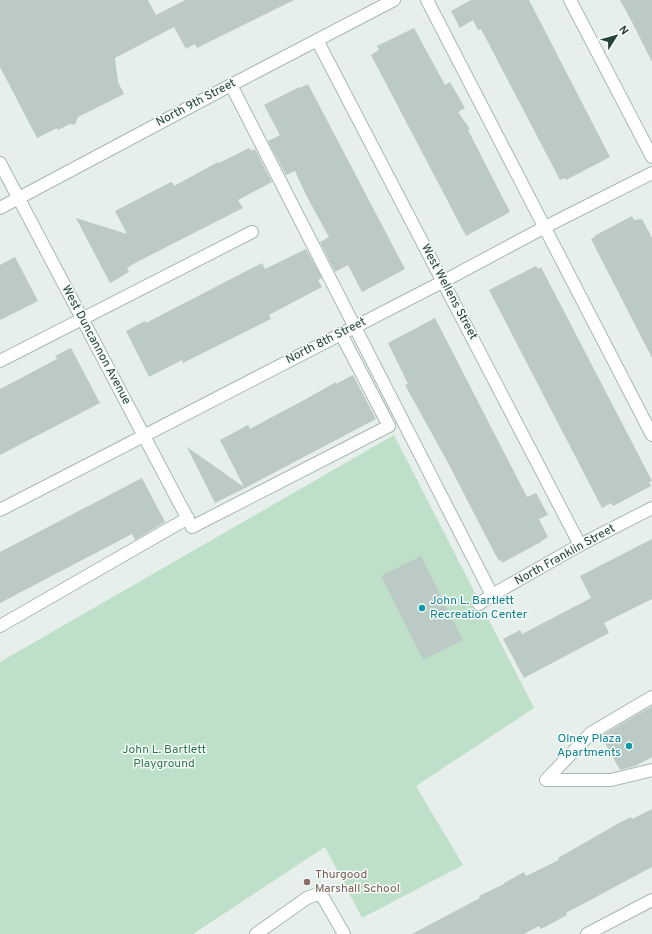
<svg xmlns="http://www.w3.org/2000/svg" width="652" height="934" font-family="Overpass,sans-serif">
	<rect width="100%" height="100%" fill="#e6efeb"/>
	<path fill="#bfe0c8" d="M394,435l140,273 -118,78 47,79 -101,53 -37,-71 -132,87h-193v-272z"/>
	<g fill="#bbcac4">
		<path d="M0,0h148l8,15 29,-15h109l-97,48 -2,-4 -9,5 -12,-22 -59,31 3,24 6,12 -46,23 -3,8 -5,-1 -12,6 -1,-2 -20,10 -37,-71z"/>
		<path d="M471,0h58l81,157 -44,23 -1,-2 -5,2 -79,-151 -3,1 -5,-10 -13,8 -9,-17z"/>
		<path d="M620,0h32v62l-20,-40z"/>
		<path d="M414,28l31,57 5,-3 15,26 -7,4 12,17 -2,1 42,82 -44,24 -95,-181 8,-5 -2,-4z"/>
		<path d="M308,84l97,185 -43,23 -14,-27 -13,7 -15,-30 9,-5 -23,-42 -11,-24 -9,4 -18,-34 12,-6 -16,-30 35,-18 1,1z"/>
		<path d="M249,148l2,3 4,-2 17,33 -34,18 5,8 -106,54 -10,6 2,4 -19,11 -34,-65 51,16 -12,-23 54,-28 3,-1 2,4 44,-24 1,1z"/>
		<path d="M632,216l2,4 8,-1 10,19v120l-61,-119 4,-2 -1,-1z"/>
		<path d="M306,249l16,29 -4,2 4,7 -53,28 2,4 -88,44 -1,-3 -33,17 -23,-46 19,-10 1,2 116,-60 3,6z"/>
		<path d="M15,257l23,44 -38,19v-55z"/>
		<path d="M536,266l2,3 3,-2 111,214 -3,1 2,4 -38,20 -2,-3 -9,5 -113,-218z"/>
		<path d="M435,318l92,179 9,-4 12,22 -9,4 9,18 -8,5h1l-39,21 -1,-3 -2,1 -5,-9 -47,-91 -42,-76 3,-1 -20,-41z"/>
		<path d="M71,348l29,55 -100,52v-66l57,-30 -2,-3z"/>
		<path d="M353,375l23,44 -131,69 -30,15 -28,-56 57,40 -24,-47 28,-15 2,4 56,-30 30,-17v2z"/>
		<path d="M142,478l23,44 -30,18 -3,-6 -132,69v-51z"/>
		<path d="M652,539v60l-48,24 5,10 -85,45 -21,-39 17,-9 2,4 69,-36 -11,-22z"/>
		<path d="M421,556l42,84 -40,20 -42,-84z"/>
		<path d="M652,706v51l-17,9 -15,4 -19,-34z"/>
		<path d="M652,809v58l-86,46 1,2 -26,14 -2,-3 -15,8h-112l68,-36 -1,-2 25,-12v-1l20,-11 2,4 33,-16 -1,-2 61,-35 12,-6 1,2z"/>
	</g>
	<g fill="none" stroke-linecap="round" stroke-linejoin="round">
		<defs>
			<g id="service">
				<path d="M427,0l225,435"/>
				<path d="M231,85l261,510"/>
				<path d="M0,361l252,-129"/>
				<path d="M192,527l197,-101 -48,-92"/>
				<path d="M0,626l188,-108"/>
				<path d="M652,697l-61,36 -45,47h65l41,-10"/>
				<path d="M256,934l51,-36 11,-4 6,5 20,35"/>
			</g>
			<g id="minor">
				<path d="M570,0l82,157"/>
				<path d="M317,40l263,505"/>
				<path d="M0,163l192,364"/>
				<path d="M0,208l231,-123 163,-85"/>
				<path d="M0,510l444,-229 101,-54 107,-54"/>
				<path d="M479,604l13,-9 88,-50 72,-37"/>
				<path d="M587,934l65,-34"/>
			</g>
		</defs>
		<use href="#service" stroke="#a8b8b2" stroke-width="14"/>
		<use href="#minor" stroke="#a8b8b2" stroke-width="14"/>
		<use href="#service" stroke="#fff" stroke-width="12"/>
		<use href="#minor" stroke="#fff" stroke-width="12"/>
	</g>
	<g fill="#0f9aa8" stroke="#f7fbf9" stroke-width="1.5">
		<circle cx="422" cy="608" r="4"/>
		<circle cx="629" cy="746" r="4"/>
	</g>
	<circle fill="#8d6e63" stroke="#f7fbf9" stroke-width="1.5" cx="307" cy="882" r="4"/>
	<g text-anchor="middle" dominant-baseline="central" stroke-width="3" stroke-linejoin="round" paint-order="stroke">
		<g font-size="12" fill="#24423a" stroke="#f7fbf9">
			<text transform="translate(196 103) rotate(-28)">North 9th Street</text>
			<text transform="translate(449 292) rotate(62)">West Wellens Street</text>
			<text transform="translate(326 341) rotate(-27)">North 8th Street</text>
			<text transform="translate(96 345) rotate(62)">West Duncannon Avenue</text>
			<text transform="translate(565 555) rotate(-29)">North Franklin Street</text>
		</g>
		<g font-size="12" fill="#0d838f" stroke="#f7fbf9" text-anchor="start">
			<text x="430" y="601">John L. Bartlett<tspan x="430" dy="14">Recreation Center</tspan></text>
			<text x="621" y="739" text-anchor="end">Olney Plaza<tspan x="621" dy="14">Apartments</tspan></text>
		</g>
		<g font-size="12" fill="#2d7a4b" stroke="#f7fbf9">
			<text x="164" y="750">John L. Bartlett<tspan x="164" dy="14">Playground</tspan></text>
		</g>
		<g font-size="12" fill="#785e54" stroke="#f7fbf9" text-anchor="start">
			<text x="315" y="875">Thurgood<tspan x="315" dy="14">Marshall School</tspan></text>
		</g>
	</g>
	<g transform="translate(616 36) rotate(53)" stroke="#f7fbf9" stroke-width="3" paint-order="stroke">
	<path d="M0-3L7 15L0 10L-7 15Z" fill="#24423a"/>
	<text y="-6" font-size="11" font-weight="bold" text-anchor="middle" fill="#24423a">N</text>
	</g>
</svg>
